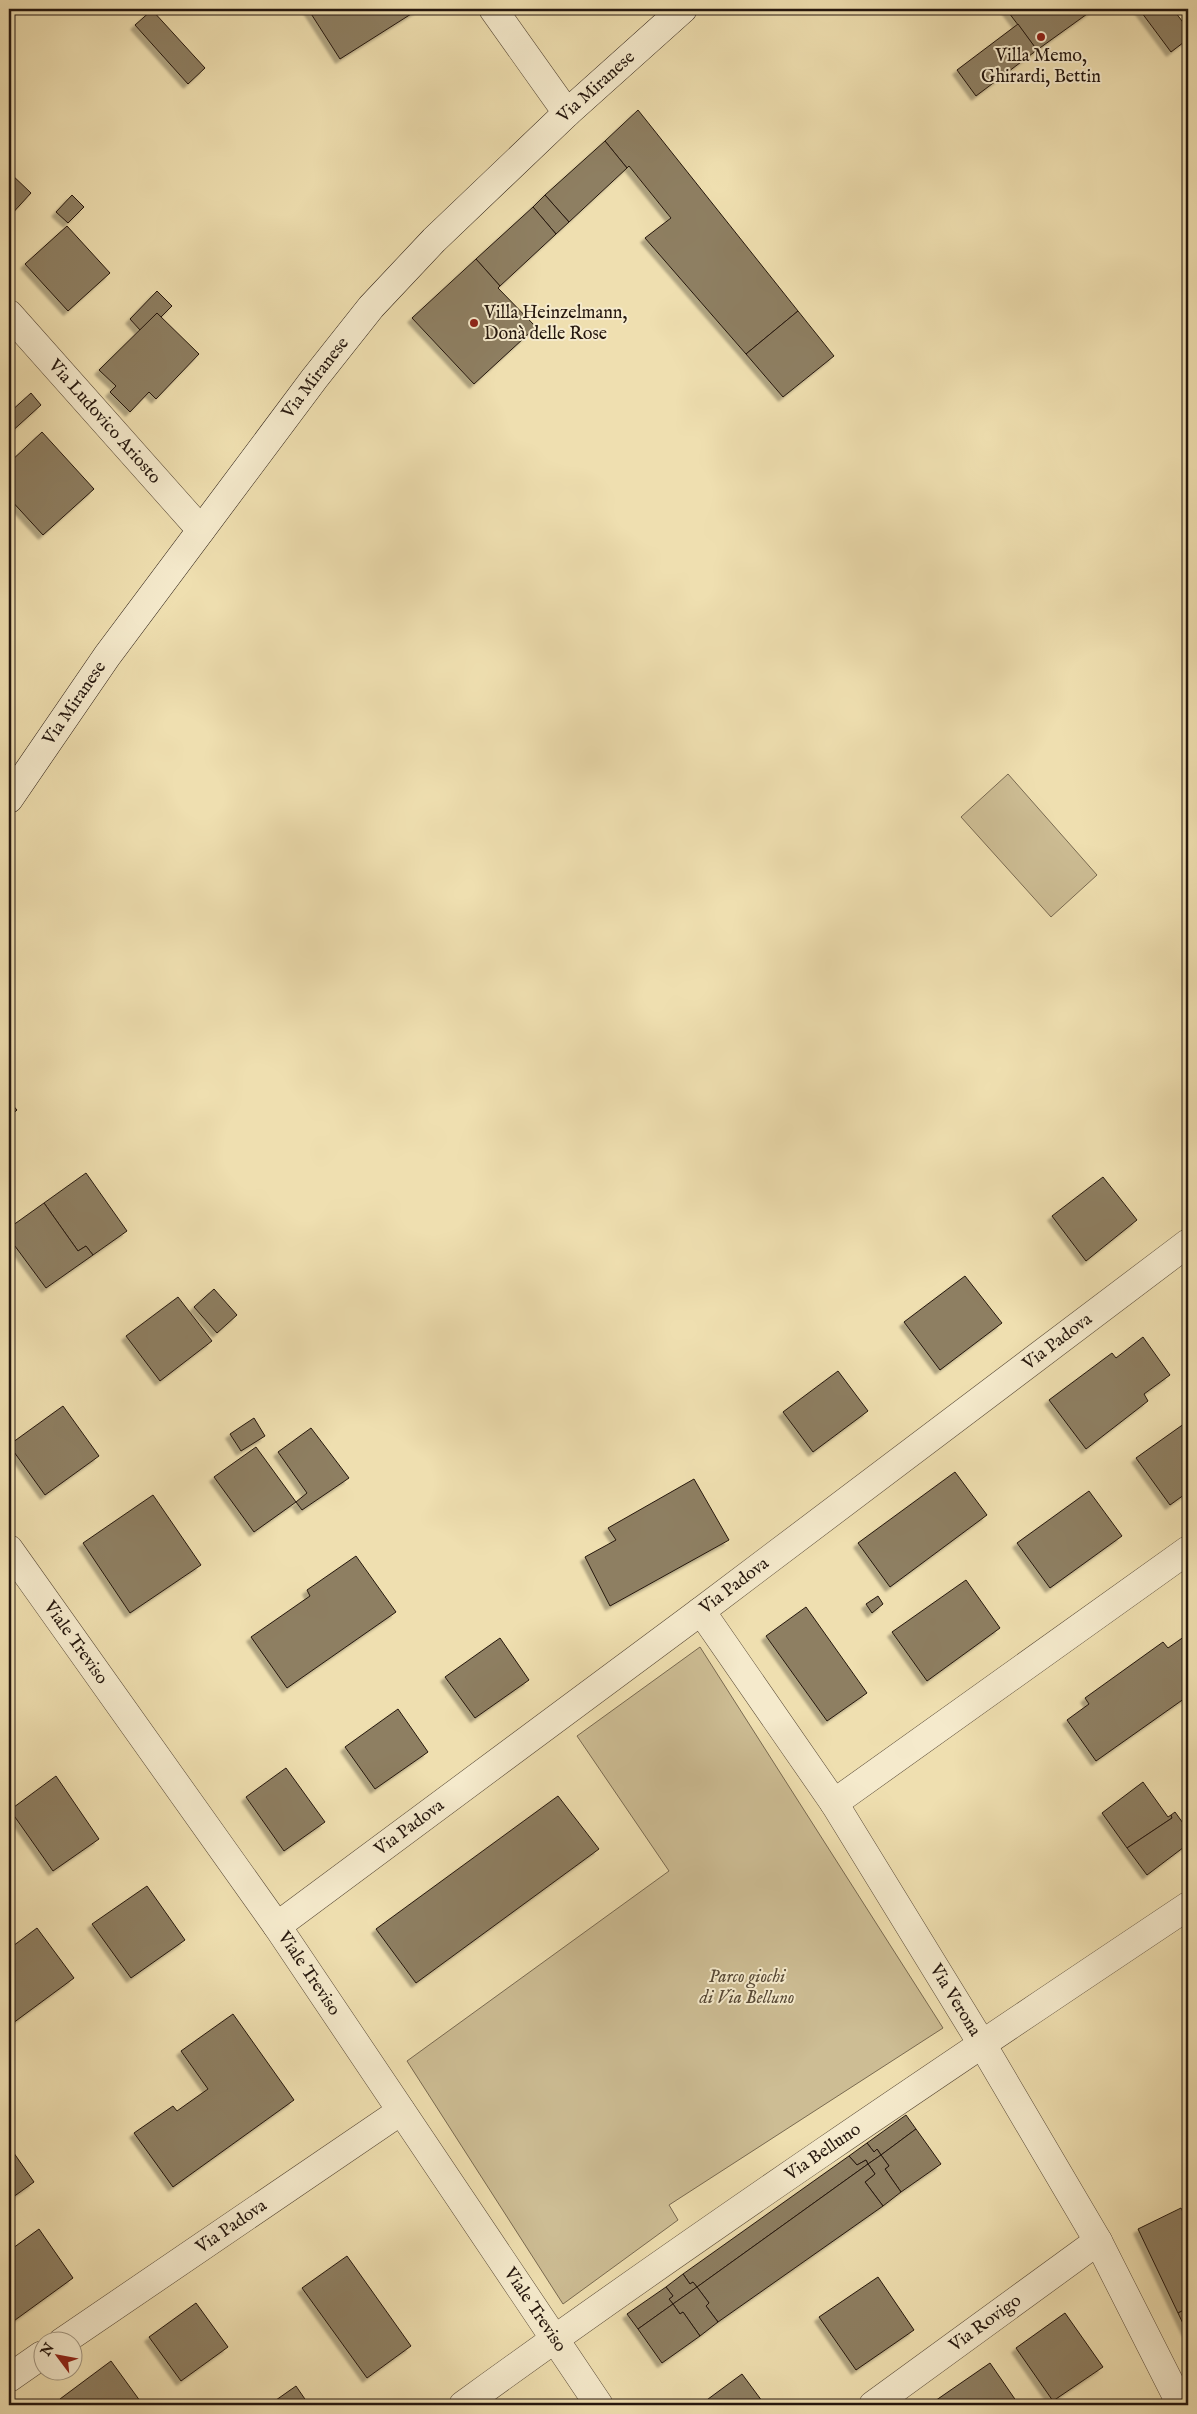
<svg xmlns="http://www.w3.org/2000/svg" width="1197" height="2414" font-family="'IM FELL English',serif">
	<defs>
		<filter id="shadow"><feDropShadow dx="-4.5" dy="4.5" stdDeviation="1" flood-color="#0004"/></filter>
	</defs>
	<rect width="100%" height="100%" fill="#efdfb0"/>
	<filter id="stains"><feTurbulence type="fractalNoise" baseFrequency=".004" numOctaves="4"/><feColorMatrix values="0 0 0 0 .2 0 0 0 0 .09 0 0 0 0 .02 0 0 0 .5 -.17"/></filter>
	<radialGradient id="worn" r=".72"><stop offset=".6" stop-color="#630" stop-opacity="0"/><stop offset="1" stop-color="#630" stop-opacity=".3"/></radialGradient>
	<g fill="#cdbd94" stroke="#796a51">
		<path d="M1008,774l89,101 -46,42 -90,-100z"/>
		<path d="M700,1647l243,381 -274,177 9,15 -115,84 -156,-243 262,-190 -92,-135z"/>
	</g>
	<g fill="#8e7f62" stroke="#25170e" filter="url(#shadow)">
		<path d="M308,9h111l-79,50z"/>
		<path d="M1006,9h88l-57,41z"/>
		<path d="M1139,9h34l15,20v10l-17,13z"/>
		<path d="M152,10l53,58 -17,16 -53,-59z"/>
		<path d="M1018,24l19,26 -61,46 -19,-26z"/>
		<path d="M638,110l160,201 -52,43 -101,-116 26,-20 -42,-52 -2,2 -22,-27z"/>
		<path d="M605,141l22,27 -58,54 -24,-27z"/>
		<path d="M9,172l22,21 -22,24z"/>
		<path d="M72,195l12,12 -16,16 -12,-11z"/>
		<path d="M545,195l24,27 -13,12 -23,-27z"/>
		<path d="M533,207l23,27 -56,52 -24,-27z"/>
		<path d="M67,226l43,47 -42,38 -43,-47z"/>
		<path d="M476,259l24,27 -2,2 38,39 -62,57 -62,-66z"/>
		<path d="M157,291l15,15 -11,11 -4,-4 -17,17 -10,-11z"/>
		<path d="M798,311l36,45 -51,41 -37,-43z"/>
		<path d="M157,313l42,41 -43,45 -7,-7 -19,20 -20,-20 6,-6 -17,-16z"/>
		<path d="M31,393l10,12 -32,29v-21z"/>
		<path d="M42,432l52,57 -51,46 -34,-37v-35z"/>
		<path d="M9,1101l8,9 -8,7z"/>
		<path d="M86,1173l41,58 -34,24 -7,-9 -8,5 -34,-48z"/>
		<path d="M1103,1177l34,43 -51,41 -34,-45z"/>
		<path d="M44,1203l34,48 8,-5 7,9 -47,33 -37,-50v-10z"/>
		<path d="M965,1276l37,47 -62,47 -36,-48z"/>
		<path d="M214,1289l23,26 -20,18 -23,-26z"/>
		<path d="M178,1297l34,44 -52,40 -34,-45z"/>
		<path d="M1143,1337l27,38 -26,19 4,7 -62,48 -37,-49 63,-47 4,5z"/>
		<path d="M838,1371l30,40 -55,41 -30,-40z"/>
		<path d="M63,1406l36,50 -54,39 -36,-50z"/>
		<path d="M254,1418l11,18 -24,15 -11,-17z"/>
		<path d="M1188,1421v71l-18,13 -34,-47z"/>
		<path d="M311,1428l38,50 -47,32 -6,-8 11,-9 -29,-41z"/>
		<path d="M256,1447l40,55 -42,30 -40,-55z"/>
		<path d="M955,1472l32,43 -97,72 -32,-44z"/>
		<path d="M694,1479l35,61 -119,66 -25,-49 31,-17 -8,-12z"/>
		<path d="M1089,1491l33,45 -72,52 -33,-45z"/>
		<path d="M153,1495l48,70 -71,48 -47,-70z"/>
		<path d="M356,1556l40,56 -109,76 -36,-51 59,-41 -3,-6z"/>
		<path d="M966,1580l34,48 -73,53 -35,-49z"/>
		<path d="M878,1596l5,8 -11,9 -6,-9z"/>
		<path d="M806,1607l61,86 -40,28 -61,-85z"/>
		<path d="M1188,1634v62l-92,65 -29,-41 22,-16 -4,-6 78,-56 5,6z"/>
		<path d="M500,1638l29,42 -54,38 -30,-41z"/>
		<path d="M398,1709l30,43 -53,37 -30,-42z"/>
		<path d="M286,1768l39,54 -41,29 -38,-54z"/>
		<path d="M56,1776l43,63 -46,32 -43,-61z"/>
		<path d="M1143,1782l25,35 3,-2 1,3 -45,30 -25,-35z"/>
		<path d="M558,1796l41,53 -183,134 -40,-54z"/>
		<path d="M1175,1812l13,18v14l-41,31 -20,-27 45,-30 -1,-3z"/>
		<path d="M147,1886l38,54 -54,38 -39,-54z"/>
		<path d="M37,1928l37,50 -65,48v-77z"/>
		<path d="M233,2014l61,86 -121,87 -39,-54 39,-27 4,5 31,-22 -27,-38z"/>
		<path d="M906,2115l10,14 -35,26 -4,-6 -3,3 -7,-9z"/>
		<path d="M916,2129l25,35 -40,28 -16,-23 4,-3 -8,-11z"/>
		<path d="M867,2143l7,9 3,-3 4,6 -13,9 -2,-4 -9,5 -8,-9z"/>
		<path d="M9,2146l25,36 -25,18z"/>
		<path d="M881,2155l8,11 -4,3 16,23 -18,14 -18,-24 10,-8 -7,-10z"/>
		<path d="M849,2156l8,9 9,-5 2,4 -171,123 -4,-5 -3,2 -7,-10z"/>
		<path d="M868,2164l7,10 -10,8 18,24 -165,116 -12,-16 3,-3 -12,-16z"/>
		<path d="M1181,2208l7,14v86l-10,5 -40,-84z"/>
		<path d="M39,2229l34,49 -62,45 -2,-3v-69z"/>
		<path d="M347,2256l64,90 -44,32 -65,-90z"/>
		<path d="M683,2274l7,10 3,-2 4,5 -24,17 -4,-5 4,-3 -7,-9z"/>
		<path d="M878,2277l36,53 -58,40 -37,-53z"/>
		<path d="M666,2287l7,9 -4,3 4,5 -35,25 -11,-15z"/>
		<path d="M697,2287l12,16 -3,3 12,16 -18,14 -17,-24 -3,2 -7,-10z"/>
		<path d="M196,2303l32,44 -47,34 -32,-44z"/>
		<path d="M673,2304l7,10 3,-2 17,24 -38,27 -24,-34z"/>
		<path d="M1188,2308v23l-1,1 -9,-19z"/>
		<path d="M1065,2313l38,54 -50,34 -37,-53z"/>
		<path d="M111,2361l32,44h-79l-4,-6z"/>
		<path d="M990,2363l29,42h-85l-2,-2z"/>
		<path d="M742,2374l23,31h-65z"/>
		<path d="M296,2386l13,19h-40z"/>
	</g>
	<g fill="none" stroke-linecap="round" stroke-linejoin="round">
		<defs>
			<g id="minor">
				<path d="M493,9l74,104"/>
				<path id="s1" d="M9,314l192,216"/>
				<path id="s2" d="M9,1549l268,377 322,479"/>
				<path id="s3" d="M701,1611l133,192 148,241 116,197 83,164"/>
				<path d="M834,1803l354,-253"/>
				<path id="s4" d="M277,1926l424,-315 487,-368"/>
				<path id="s5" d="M62,2342l339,-231"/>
				<path d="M9,2378l33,-23"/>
				<path id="s6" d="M463,2405c237,-172 481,-336 725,-499"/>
				<path id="s7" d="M873,2405l225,-164"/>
			</g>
			<g id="secondary">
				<path id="s8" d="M9,799l98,-143 207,-277 57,-72 63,-67 133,-127 116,-104"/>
			</g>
		</defs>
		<use href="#minor" stroke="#584936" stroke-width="29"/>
		<use href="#secondary" stroke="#25170e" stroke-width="29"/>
		<use href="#minor" stroke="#f5eacc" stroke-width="28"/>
		<use href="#secondary" stroke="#f5eacc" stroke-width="28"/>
	</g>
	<g fill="#8f2418" stroke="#f5eacc" stroke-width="2">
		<circle cx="1041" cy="37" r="5"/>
		<circle cx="474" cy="323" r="5"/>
	</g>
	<g text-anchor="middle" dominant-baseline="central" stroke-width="4" stroke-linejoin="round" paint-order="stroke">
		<g font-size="18" fill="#25170e" stroke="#f5eacc">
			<text x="1041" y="56">Villa Memo,<tspan x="1041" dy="21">Ghirardi, Bettin</tspan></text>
			<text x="484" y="313" text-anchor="start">Villa Heinzelmann,<tspan x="484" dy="21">Donà delle Rose</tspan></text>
		</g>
		<g font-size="18" fill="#25170e" stroke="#f5eacc">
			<text stroke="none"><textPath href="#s8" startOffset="926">Via Miranese</textPath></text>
			<text stroke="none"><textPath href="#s8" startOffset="521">Via Miranese</textPath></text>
			<text stroke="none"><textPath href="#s1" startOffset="144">Via Ludovico Ariosto</textPath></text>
			<text stroke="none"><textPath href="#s8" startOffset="116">Via Miranese</textPath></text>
			<text stroke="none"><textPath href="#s4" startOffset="975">Via Padova</textPath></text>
			<text stroke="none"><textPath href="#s4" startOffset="570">Via Padova</textPath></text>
			<text stroke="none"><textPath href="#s2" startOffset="115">Viale Treviso</textPath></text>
			<text stroke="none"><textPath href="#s4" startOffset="165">Via Padova</textPath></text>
			<text stroke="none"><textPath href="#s2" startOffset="520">Viale Treviso</textPath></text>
			<text stroke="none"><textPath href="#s3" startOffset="465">Via Verona</textPath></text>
			<text stroke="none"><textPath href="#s6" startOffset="440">Via Belluno</textPath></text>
			<text stroke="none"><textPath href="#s5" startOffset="205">Via Padova</textPath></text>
			<text stroke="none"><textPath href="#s2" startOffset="925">Viale Treviso</textPath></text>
			<text stroke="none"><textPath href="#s7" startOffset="139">Via Rovigo</textPath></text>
		</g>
		<g font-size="18" font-style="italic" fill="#574936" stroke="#f5eacc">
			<text x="747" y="1977">Parco giochi<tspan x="747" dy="21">di Via Belluno</tspan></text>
		</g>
	</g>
	<rect width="1197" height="2414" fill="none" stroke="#efdfb0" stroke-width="30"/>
	<rect x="10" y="10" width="1177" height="2394" fill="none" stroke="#25170e" stroke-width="2.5"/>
	<rect x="15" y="15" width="1167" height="2384" fill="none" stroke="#25170e"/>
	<g transform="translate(58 2356) rotate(302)"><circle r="24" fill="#f5eacc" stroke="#a29680"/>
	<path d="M0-4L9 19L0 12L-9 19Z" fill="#8f2418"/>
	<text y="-8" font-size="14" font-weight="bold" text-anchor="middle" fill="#25170e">N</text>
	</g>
	<rect width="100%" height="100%" filter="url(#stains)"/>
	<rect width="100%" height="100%" fill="url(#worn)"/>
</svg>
